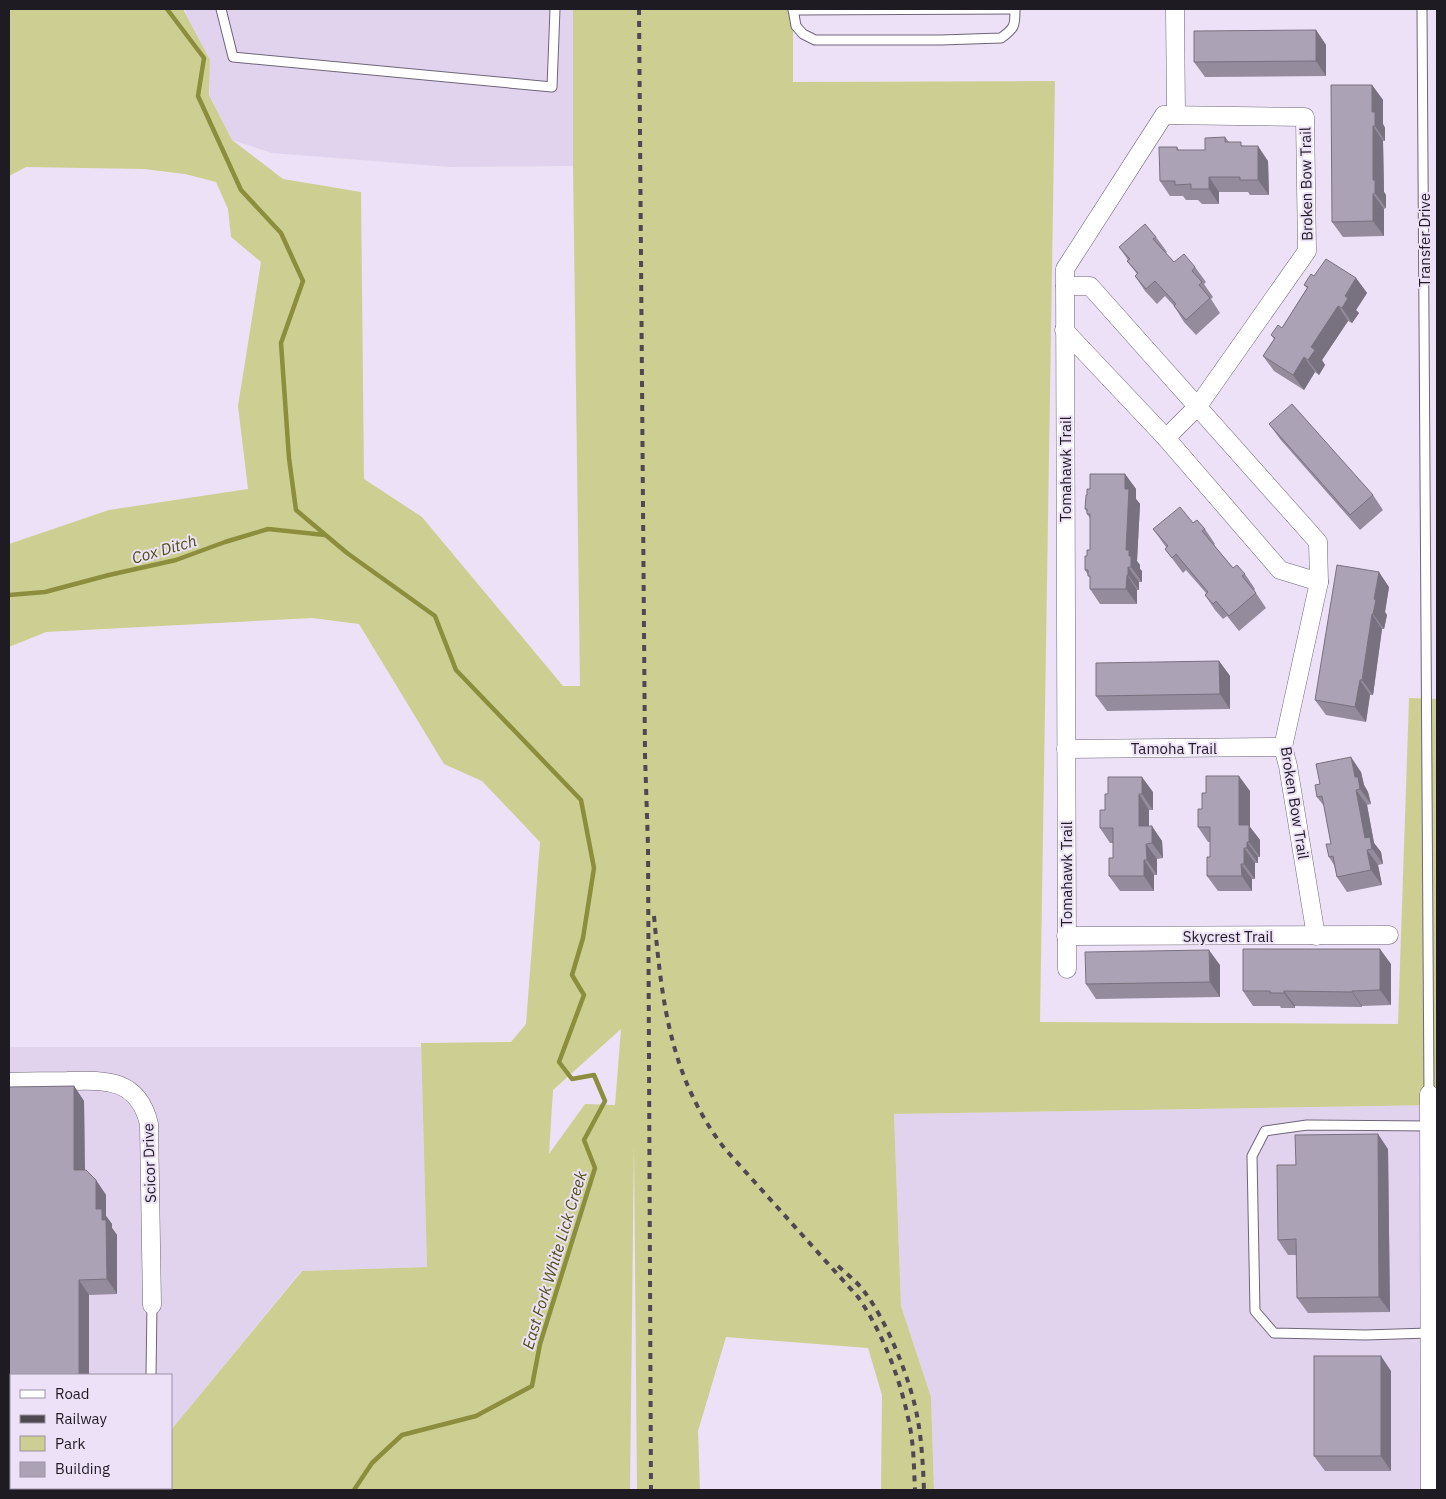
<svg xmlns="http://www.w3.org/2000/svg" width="1446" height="1499" font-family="'IBM Plex Sans',sans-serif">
	<rect width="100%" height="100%" fill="#ece1f6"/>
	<g fill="#e1d3ee">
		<path d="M185,9h388v157l-124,1 -177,-14 -40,-13 -22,-44 -1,-38 -23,-44z"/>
		<path d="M9,1047h412l6,220 -126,4 -130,159v-55h-160v113h113l-2,2h-113z"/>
		<path d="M1437,1105v385h-503l-3,-93 -30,-91 -7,-192z"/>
	</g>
	<path fill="#cccf91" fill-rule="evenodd" d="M9,9h174l27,51 -1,35 23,45 51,39 78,13 3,287 58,38 141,169h17l-7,-520v-157h220v73l262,-1 -15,941 358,2 11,-326 28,1v406l-543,9 7,192 30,91 3,93h-53l1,-95 -14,-47 -142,-11 -28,94 2,59h-63l-3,-346 -4,346h-508l2,-2h47v-58l131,-159 125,-4 -6,-224 90,-1 15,-18 14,-182 -58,-61 -38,-17 -85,-140 -47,-6 -266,14 -37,15v-103l100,-34 139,-21 -10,-83 23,-144 -30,-25 -3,-28 -12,-27 -31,-8 -41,-5 -118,-2 -17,9zM621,1029l-6,76 -30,-1 -36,50 4,-64z"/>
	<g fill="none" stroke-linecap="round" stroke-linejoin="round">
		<g stroke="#8c8e3d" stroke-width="4.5">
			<path d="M167,9l37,49 -6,38 43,94 40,43 22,48 -22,62 8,115 7,52 51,43 88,63 21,54 125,130 13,68 -11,70 -11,37 12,20 -25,67 13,17 22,-4 11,26 -21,39 11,28 -55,176 -8,42 -56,30 -74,19 -30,28 -18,27"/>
			<path d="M9,595l36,-3 64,-17 67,-15 49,-18 43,-13 57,6"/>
		</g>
		<defs>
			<g id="service">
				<path d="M221,9l12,48 319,30 3,-78"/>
				<path d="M793,9l3,17 7,8 12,6h126l60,-2c14,-10 14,-12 14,-29"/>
				<path d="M1422,9l7,1085"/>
				<path d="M793,10l222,-1"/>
				<path d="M1429,1126l-122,-1 -42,6 -13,25 3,155 19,22 91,2 64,-2"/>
				<path d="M151,1375l1,-70"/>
				<path d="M98,1490l2,-2"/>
			</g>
			<g id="minor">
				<path d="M1175,9l1,106"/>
				<path d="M1065,286h25l228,256 1,40 -36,165 5,19 28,170"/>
				<path d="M1064,330l102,108 114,132 39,12"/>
				<path d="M1066,749l217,-2"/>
				<path d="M1066,936l323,-1"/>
				<path d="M1067,969l-2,-700 99,-154 141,2 2,134 -109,155 -32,32"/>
				<path d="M9,1082c19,-1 38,-1 58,-1 38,-1 71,-3 82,43l3,181"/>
				<path d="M1429,1094l1,396"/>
			</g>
		</defs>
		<use href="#service" stroke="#6e6577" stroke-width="11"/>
		<use href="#minor" stroke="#6e6577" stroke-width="19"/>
		<use href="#service" stroke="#fff" stroke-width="9"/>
		<use href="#minor" stroke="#fff" stroke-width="18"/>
		<g stroke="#4e4853" stroke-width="4" stroke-dasharray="6 6" stroke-linecap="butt">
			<path d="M639,9l6,746 3,91 3,644"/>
			<path d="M654,916c8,86 16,162 71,233l133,148c27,39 45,89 53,136 3,19 3,38 4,57"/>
			<path d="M838,1266c9,8 18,15 25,24 24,30 49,93 55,131 4,23 5,46 6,69"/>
		</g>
	</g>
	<g fill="#948b9c">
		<path d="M1316,30l10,15v31l-121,1 -11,-15z"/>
		<path d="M1372,85l11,15v24l2,4v13h-2l1,51 2,3v13l-2,1v27l-41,1 -11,-15z"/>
		<path d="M1225,137l4,5 15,4 24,15 1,34h-19l-2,-3h-29v12h-17l-4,-4h-12l-3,-4h-13l-10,-15 17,-34 2,3h26z"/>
		<path d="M1156,237l11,15 -1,1 8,9 21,5 11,15 -2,2 9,13 -2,2 9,14 -24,22 -12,-13 -10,-16 -9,-10 -8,8 -12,-13 -10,-15 2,-2 -10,-13 1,-1 -9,-13z"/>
		<path d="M1314,276l42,2 11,15 -11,17 3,3 -7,10 -4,-2 -26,39 3,5 -6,10 -4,-3 -11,18 -30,-19 -11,-15 11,-17 -3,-4 11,-7 25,-40 -3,-3z"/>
		<path d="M1269,424l104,71 10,15 -23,20 -80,-91z"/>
		<path d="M1125,474l11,15v10l4,5 -3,57 3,4v4l2,2v11h-3v8h-2v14h-37l-10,-15v-11l-5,-8 2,-14 3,-6v-32l-3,-4v-2l-2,-3 2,-14 3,-6z"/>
		<path d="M1193,523l12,6 10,15 -1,1 19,23 12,6 10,15 -1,1 12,18 -27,23 -12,-15 -4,3 -8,-9 -10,-15 1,-2 -20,-23 -3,3 -18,-24 1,-2 -13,-18z"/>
		<path d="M1389,587l-4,25 2,3 -3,14h-2l-9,66h-3l-4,27 -40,-7 -11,-15z"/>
		<path d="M1219,661l11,15v33l-123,2 -11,-15z"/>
		<path d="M1361,772l3,13 4,7 3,12 -4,1 7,38 7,9 2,12 -5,1 4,20 -35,7 -10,-15 -3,-12 -5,-8 2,-13 -7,-38 -7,-9 3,-13z"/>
		<path d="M1250,791v36l10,13v17h-2v6h-3v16h-3v12h-34l-11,-15 3,-19v-15h-2l-10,-15 4,-18z"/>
		<path d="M1153,792v18h-4v16l13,15 1,17 -6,1v16h-3v16h-34l-11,-15 4,-18v-15h-3l-10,-15 5,-18 3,-16z"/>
		<path d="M1391,964v41l-29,1v1l-67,-1v2h-14l-1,-2h-27l-10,-15z"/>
		<path d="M1220,965v32l-124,2 -10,-15z"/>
		<path d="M74,1086l10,15 1,69 11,10 10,15v21l6,8v4l5,7v59l-28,1v80h-78v113h53v2h-55v-403z"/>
		<path d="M1388,1149l2,163 -82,1 -11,-15v-43h-9l-10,-15 18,-75z"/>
		<path d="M1391,1371v100h-66l-11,-15z"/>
	</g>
	<g fill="#78717f">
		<path d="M1316,30l10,15v31l-10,-15z"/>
		<path d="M1372,85l11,15v24l2,4v13l-10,-15 -3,-14z"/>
		<path d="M1373,126l10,15 1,51 2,3v13l-11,-15 -2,-13z"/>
		<path d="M1258,146l10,15 1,34 -11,-15z"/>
		<path d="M1209,177l10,15v12l-10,-15z"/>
		<path d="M1373,194l11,15v27l-11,-15z"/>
		<path d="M1356,278l11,15 -11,17 3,3 -7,10 -10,-15 3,-12z"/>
		<path d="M1338,306l10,15 -26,39 3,5 -6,10 -11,-15 3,-13z"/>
		<path d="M1304,357l11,15 -11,18 -11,-15z"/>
		<path d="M1125,474l11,15v10l4,5 -3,57 3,4v4l2,2v11l-11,-15 -5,-17z"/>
		<path d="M1128,567l11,15v8l-11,-15z"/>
		<path d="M1379,572l10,15 -4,25 2,3 -3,14 -11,-15 1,-15z"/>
		<path d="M1127,575l10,15v14l-11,-15z"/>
		<path d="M1372,614l10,15 -9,66 -11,-15z"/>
		<path d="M1219,661l11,15v33l-10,-15z"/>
		<path d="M1360,680l10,15 -4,27 -11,-15z"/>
		<path d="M1351,757l10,15 3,13 4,7 3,12 -11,-15 -5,-12z"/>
		<path d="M1239,776l11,15v36l10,13v17l-11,-15 -10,-17z"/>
		<path d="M1142,777l11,15v18l-11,-16z"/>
		<path d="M1356,790l11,15 7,38 7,9 2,12 -18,-26z"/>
		<path d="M1139,794l10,16v31l-10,-15z"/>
		<path d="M1152,826l10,15 1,17 -11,-15z"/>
		<path d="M1247,842l11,15v6l-11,-15z"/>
		<path d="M1146,844l11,15v16l-10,-15z"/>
		<path d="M1244,848l11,15v16l-11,-15z"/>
		<path d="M1367,850l11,15 4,20 -11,-15z"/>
		<path d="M1144,860l10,15v16l-10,-15z"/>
		<path d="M1241,864l11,15v12l-10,-15z"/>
		<path d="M1380,949l11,15v41l-11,-15z"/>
		<path d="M1209,950l11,15v32l-10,-15z"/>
		<path d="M1284,991l11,15v2l-11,-15z"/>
		<path d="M1352,991l10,15v1l-10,-15z"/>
		<path d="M74,1086l10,15 1,84 -11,-15z"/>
		<path d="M1378,1134l10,15 2,163 -11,-15z"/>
		<path d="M96,1180l10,15v21l6,8v4l5,7v59l-10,-15 -11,-70z"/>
		<path d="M79,1280l10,15v80h-10z"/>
		<path d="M1381,1356l10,15v100l-10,-15z"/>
		<rect x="54" y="1488" width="10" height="2"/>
	</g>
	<g fill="#aca2b5" stroke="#78717f">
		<path d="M1316,30v31l-122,1v-31z"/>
		<path d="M1331,85h41v27h3v14h-2v54h2v13l-2,1v27l-41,1z"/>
		<path d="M1225,137v5h16v4h17v34h-18v-3h-31v12h-18v-5l-16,1v-4h-15l-1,-34h18v3h28v-12z"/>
		<path d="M1145,224l11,13 -3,2 21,23 10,-8 11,13 -3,4 10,11 -3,3 11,13 -24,22 -12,-14 2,-2 -21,-23 -9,8 -11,-13 3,-3 -11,-12 3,-2 -11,-12z"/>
		<path d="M1326,259l30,19 -11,18 3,2 -6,10 -4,-2 -27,41 4,3 -7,10 -4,-3 -11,18 -30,-19 12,-18 -4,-3 7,-10 4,3 26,-41 -4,-2 7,-11 3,2z"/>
		<path d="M1292,404l81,91 -23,20 -81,-91z"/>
		<path d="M1090,474h35v15h4l-3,61h3v6h2v11h-3v8h-1l-1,14h-36v-13h-2v-6h-3v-14h2v-6h3v-36h-3v-5h-2l1,-14h1v-6h3z"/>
		<path d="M1180,507l13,16 4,-3 8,9 -3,2 31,37 4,-3 8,9 -3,2 14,17 -27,23 -13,-15 -3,3 -8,-9 3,-3 -32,-38 -4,4 -7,-9 3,-3 -15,-17z"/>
		<path d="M1337,565l42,7 -5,27 2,1 -3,14h-1l-10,66h-2l-5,27 -40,-7z"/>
		<path d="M1219,661l1,33 -124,2v-33z"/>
		<path d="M1351,757l4,20h3l2,12 -4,1 9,48 5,-1 2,12 -5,1 4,20 -34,7 -4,-21 -4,1 -3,-13h5l-9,-48 -5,1 -2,-12 5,-1 -4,-20z"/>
		<path d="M1206,776h33v49h10v17h-2v6h-3v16h-3l1,12h-35v-19h3v-30h-12v-18h4v-16h4z"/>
		<path d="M1108,777h34v17h-3v32h13v17l-6,1 1,16h-3v16h-35v-18h4v-30h-13v-18h5v-16h3z"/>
		<path d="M1243,949h137v41l-28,1v1l-68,-1v2h-14v-2h-27z"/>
		<path d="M1209,950l1,32 -124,2 -1,-32z"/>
		<path d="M74,1086v84h12l10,10v29h6v11h4l1,59 -28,1v95h-68v113h43v2h-45v-403z"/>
		<path d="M1378,1134l1,163 -82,1 -1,-59 -18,1 -1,-75h19l-1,-30z"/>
		<rect x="1314" y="1356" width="67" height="100"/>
	</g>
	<g text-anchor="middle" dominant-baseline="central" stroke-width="4" stroke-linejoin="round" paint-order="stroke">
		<g font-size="15" fill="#1f1b23" stroke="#ece1f6">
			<text transform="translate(1306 184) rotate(-91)">Broken Bow Trail</text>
			<text transform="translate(1424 240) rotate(-90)">Transfer Drive</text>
			<text transform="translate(1065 469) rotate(-90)">Tomahawk Trail</text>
			<text x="1174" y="748">Tamoha Trail</text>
			<text transform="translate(1295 803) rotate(81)">Broken Bow Trail</text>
			<text transform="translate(1066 874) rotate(-90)">Tomahawk Trail</text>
			<text x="1228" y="936">Skycrest Trail</text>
			<text transform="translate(149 1163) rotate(-92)">Scicor Drive</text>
		</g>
		<g font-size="16" font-style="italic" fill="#4f5013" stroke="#ece1f6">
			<text transform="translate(164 549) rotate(-16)">Cox Ditch</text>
			<text transform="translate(554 1260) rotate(-73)">East Fork White Lick Creek</text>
		</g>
	</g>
	<rect width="1446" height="1499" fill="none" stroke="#1f1b23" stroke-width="20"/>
	<rect x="10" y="1374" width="162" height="115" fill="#ece1f6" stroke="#9a92a2"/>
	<rect x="20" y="1390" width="25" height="8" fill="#ffffff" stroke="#9a92a2"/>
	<text x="55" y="1399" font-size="15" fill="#1f1b23">Road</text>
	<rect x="20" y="1415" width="25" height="8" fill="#4e4853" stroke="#9a92a2"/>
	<text x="55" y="1424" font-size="15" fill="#1f1b23">Railway</text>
	<rect x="20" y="1436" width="25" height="15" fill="#cccf91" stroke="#9a92a2"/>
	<text x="55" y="1449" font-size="15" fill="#1f1b23">Park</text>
	<rect x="20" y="1462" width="25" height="15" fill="#aca2b5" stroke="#9a92a2"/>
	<text x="55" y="1474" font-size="15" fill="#1f1b23">Building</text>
</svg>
